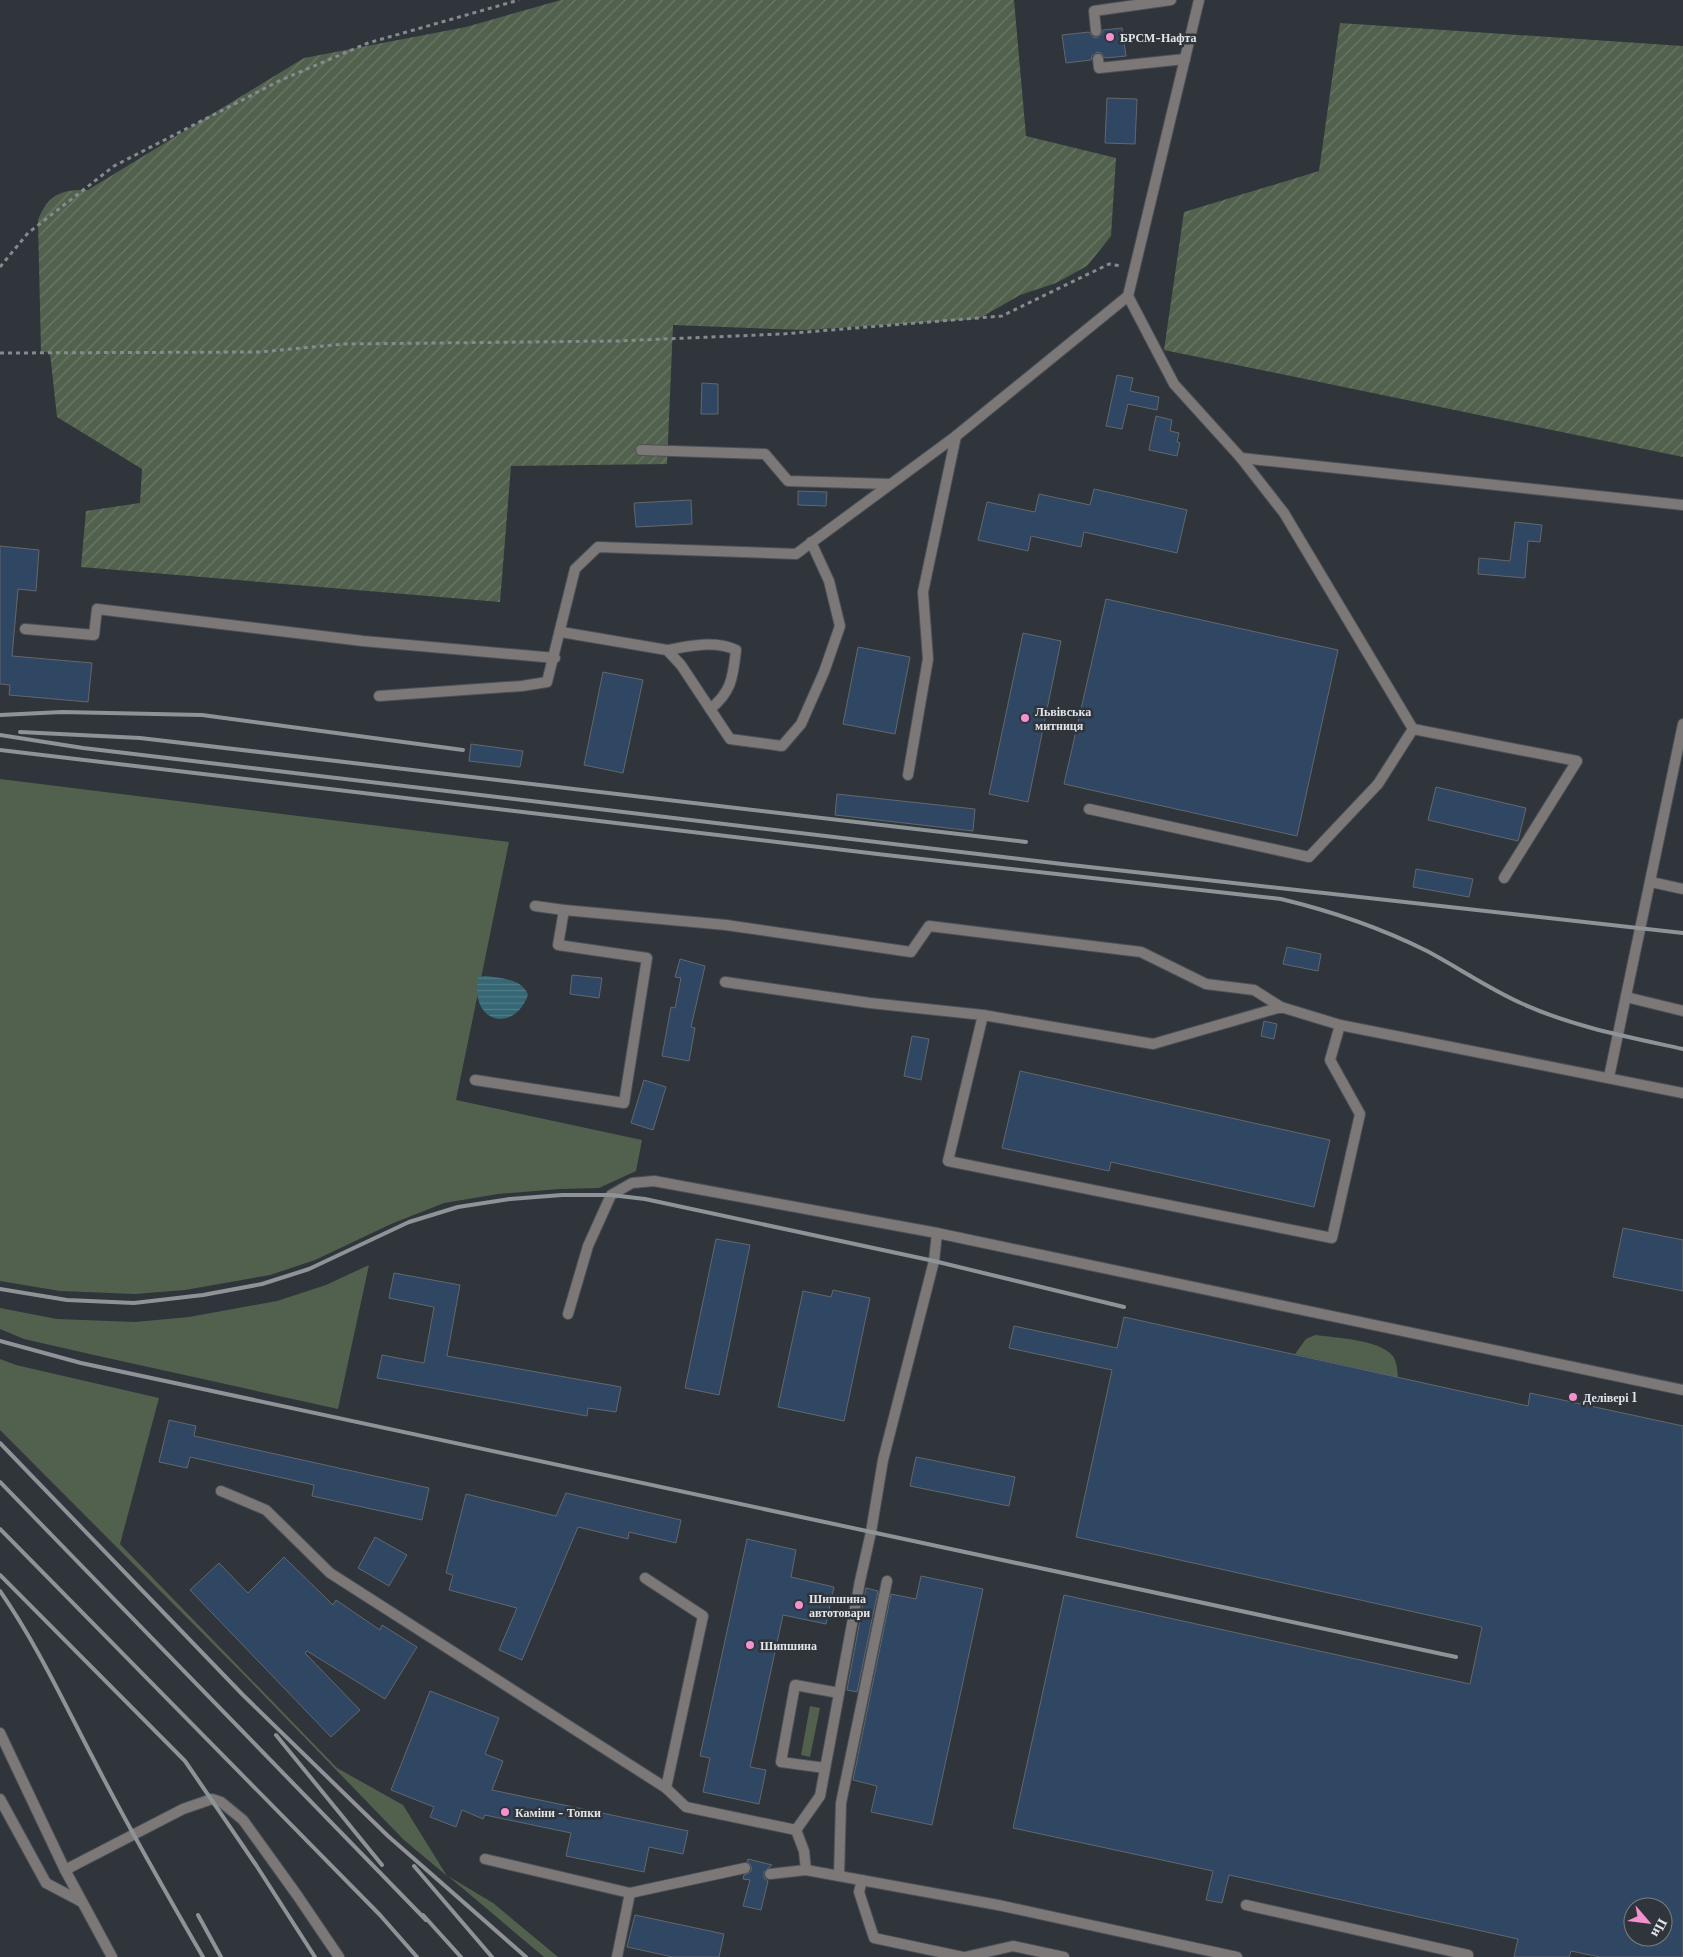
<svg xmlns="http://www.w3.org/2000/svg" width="1683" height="1957" font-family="'Libre Baskerville',serif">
	<defs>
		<pattern id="garden-furrows" width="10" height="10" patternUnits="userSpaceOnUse" patternTransform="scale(1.25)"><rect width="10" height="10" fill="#52614d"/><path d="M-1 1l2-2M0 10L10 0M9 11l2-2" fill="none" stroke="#6b7867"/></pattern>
		<pattern id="water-rules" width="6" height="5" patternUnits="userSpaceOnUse" patternTransform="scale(1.25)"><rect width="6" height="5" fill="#356774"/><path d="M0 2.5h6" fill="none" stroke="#527d88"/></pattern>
	</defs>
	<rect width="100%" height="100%" fill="#30353b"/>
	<g fill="#52614d">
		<path d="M0,779l509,63 -53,258 186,40 -6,31 -37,17 -40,1 -61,5 -54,9 -53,21 -76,36 -45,15 -85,15 -50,4 -75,-3 -60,-10z"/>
		<path d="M369,1265l-31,144 -244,-54 -70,-16 -24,-10v-21l57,11 78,3 54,-5 88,-16 49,-16z"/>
		<path d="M1315,1335c21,3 62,4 77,20 5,6 5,14 6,22l-103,-23 11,-15z"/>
		<path d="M0,1359l16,6 143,33 -39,146 217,224 66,37 44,71 -43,-36 -159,-164 -245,-246z"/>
		<path d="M810,1706l10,2 -10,49 -9,-2z"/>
		<path d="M448,1876l45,27 65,54h-14z"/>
	</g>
	<g fill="url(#garden-furrows)">
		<path d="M561,0h453l12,136 90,22 -5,78 -24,30 -31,17 -36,12 -42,24 -174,11 -131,-5 -6,139 -156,2 -11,136 -419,-35 5,-56 54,-8 2,-34 -85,-52 -7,-64 -9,-2 -3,-131c10,-26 24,-31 50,-30l216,-132 162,-31z"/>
		<path d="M1340,23l343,23v411l-519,-107 20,-138 135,-41z"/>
	</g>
	<path fill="url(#water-rules)" d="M486,976c14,2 37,3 42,19 -15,40 -59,27 -50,-18z"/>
	<g fill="#304764" stroke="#62676e" fill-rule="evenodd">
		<path d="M1122,28l4,28 -21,2 -4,-5 -4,-1 -5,4 -1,4 -25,3 -4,-28 27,-3 4,5 4,1 5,-4 1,-4z"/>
		<path d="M1107,98l30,1 -2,45 -30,-1z"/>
		<path d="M1117,375l16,3 -3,13 29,6 -2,13 -29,-6 -6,25 -16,-3z"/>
		<path d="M702,383l16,1v30h-17z"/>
		<path d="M1156,416l16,4 -2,11 9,2 -2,9 3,1 -3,13 -28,-6z"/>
		<path d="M1094,489l93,21 -10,43 -93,-21 -3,15 -50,-11 -3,15 -50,-11 9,-38 48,10 4,-18 51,11z"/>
		<path d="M798,491l29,1 -1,14 -28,-1z"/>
		<path d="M691,500l1,24 -56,3 -2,-24z"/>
		<path d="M1515,522l27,3 -2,17 -12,-1 -3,37 -47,-4 1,-16 31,3z"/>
		<path d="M0,546l39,4 -3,41 -18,-2 -6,67 80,7 -4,39 -79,-7 1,-10 -10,-1z"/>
		<path d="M1106,599l232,51 -41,186 -233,-52z"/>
		<path d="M1023,633l38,8 -33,161 -39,-8z"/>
		<path d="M858,647l52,10 -15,77 -52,-10z"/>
		<path d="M603,672l40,8 -20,93 -39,-8z"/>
		<path d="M471,744l52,7 -3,16 -51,-6z"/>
		<path d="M1436,787l90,21 -8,33 -90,-21z"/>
		<path d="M837,794l138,15 -2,22 -138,-16z"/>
		<path d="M1416,869l57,10 -4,18 -56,-10z"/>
		<path d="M1287,947l34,7 -3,17 -35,-7z"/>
		<path d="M680,959l25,7 -14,61 4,1 -6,33 -27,-5 9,-49 4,1 6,-30 -6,-1z"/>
		<path d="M572,975l30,3 -3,20 -29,-4z"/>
		<path d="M1264,1021l13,3 -3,15 -13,-3z"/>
		<path d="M912,1036l17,3 -8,41 -17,-4z"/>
		<path d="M1020,1071l310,69 -16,67 -203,-45 -2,9 -107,-23z"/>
		<path d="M644,1080l22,7 -13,43 -22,-7z"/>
		<path d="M1623,1228l60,12v51l-70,-14z"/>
		<path d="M716,1239l34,6 -31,150 -34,-7z"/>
		<path d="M394,1273l66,12 -13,71 174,31 -5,25 -28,-4 -1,8 -210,-38 5,-23 42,8 10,-56 -45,-9z"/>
		<path d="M833,1290l37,8 -26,123 -66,-14 25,-116 28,6z"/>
		<path d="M1124,1317l404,89 2,-13 153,33v531h-83l-29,-6 -2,6h-55l4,-18 -289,-64 -7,28 -16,-3 7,-29 -200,-43 51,-233 406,89 12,-57 -406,-90 36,-167 -103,-22 5,-22 103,22zM1633,1907h30v30h-30z"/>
		<path d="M169,1420l27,6 -2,10 235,52 -7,32 -110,-24 2,-11 -124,-28 -3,11 -28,-6z"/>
		<path d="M916,1457l99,20 -6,29 -99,-20z"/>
		<path d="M566,1493l115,27 -5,23 -47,-11 -1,7 -50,-12 -56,133 -23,-10 18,-42 -68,-18 4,-15 -7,-2 20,-79 90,22z"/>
		<path d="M375,1537l32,18 -18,31 -31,-18z"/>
		<path d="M747,1539l49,11 -5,27 43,10 -8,37 -43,-9 -33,152 16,3 -7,34 -56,-12 7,-34 -10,-2z"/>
		<path d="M284,1557l49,48 3,-5 44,30 2,-5 35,22 -32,52 -78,-48 -2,2 55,57 -29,27 -141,-147 29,-27 29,30z"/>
		<path d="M921,1576l62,13 -51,236 -61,-13 6,-26 -24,-6 38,-186 25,5z"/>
		<path d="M866,1588l12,3 -21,101 -10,-2z"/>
		<path d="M430,1691l69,27 -14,36 18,7 -11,29 196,41 -5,23 -34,-7 -5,25 -78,-16 5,-23 -86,-18 -2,4 -21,-9 -6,17 -26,-10 4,-10 -43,-17z"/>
		<path d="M748,1859l24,6 -8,7v6l4,3 -7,29 -18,-4 7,-26 -7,-1 1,-4 5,-2 3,-3 -2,-6 -3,-2z"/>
		<path d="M635,1915l89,19 -5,23h-46l-46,-10z"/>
	</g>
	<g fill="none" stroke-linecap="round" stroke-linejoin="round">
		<defs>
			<g id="service">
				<path d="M1096,31l-2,-20 77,-11"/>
				<path d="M1098,59l1,9 86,-9"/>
				<path d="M1128,296l46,88 67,74 43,55 129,216 164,32 -73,117"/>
				<path d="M641,450l124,4 23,27 102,3"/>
				<path d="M1241,458l442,47"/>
				<path d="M25,629l69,6 3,-26 266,32 192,17"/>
				<path d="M561,632l106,18 14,15 49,74 52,7 19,-22 23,-52 16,-46 -11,-45 -18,-39"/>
				<path d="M667,650c23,-4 48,-10 69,0 -3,26 -4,42 -26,59"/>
				<path d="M379,696l143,-10 25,-4 28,-113 23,-22 198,7 160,-118 172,-140 71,-296"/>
				<path d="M908,775l20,-116 -5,-67 33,-156"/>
				<path d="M1089,809l220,48 69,-73 35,-55"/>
				<path d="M1651,882l32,7"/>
				<path d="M535,906l29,4 162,15 185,27 18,-26 212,26 65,32 48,6 27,17"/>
				<path d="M725,982l145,21 113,12"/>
				<path d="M1626,997l57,14"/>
				<path d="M1340,1025l-10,35 30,54 -28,124 -384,-77 35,-146 170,29 128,-37 59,18 343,68"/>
				<path d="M1609,1077l74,-353"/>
				<path d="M475,1080l149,23 23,-145 -89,-13 6,-35"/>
				<path d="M568,1314l20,-68 23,-51 21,-12 22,-2 283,52 746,157"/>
				<path d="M221,1491l45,19 64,63 336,215 20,19 110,23"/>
				<path d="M645,1578l58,38 -37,172"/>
				<path d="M0,1733l65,137 47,87"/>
				<path d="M825,1768l-44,-6 14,-77 44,8"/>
				<path d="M0,1799l46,84 36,19"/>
				<path d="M796,1830l24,-34 40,-215 11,-49 12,-72 51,-199 3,-28"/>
				<path d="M796,1830l8,21 2,19"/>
				<path d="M485,1859l145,34 115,-25"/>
				<path d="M65,1870l118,-61 29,-10 9,3 22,18 54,75 42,62"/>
				<path d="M770,1874l36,-4 192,35 239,52"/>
				<path d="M839,1876l2,-73 46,-222"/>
				<path d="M862,1880l-3,12 15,46 89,19"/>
				<path d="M1246,1905l222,50v2"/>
				<path d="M617,1957l13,-64"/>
				<path d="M965,1957l48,-11 51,11"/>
			</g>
		</defs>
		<use href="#service" stroke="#4c5157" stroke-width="12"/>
		<g stroke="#858a8f" stroke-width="3" stroke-dasharray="4 4" stroke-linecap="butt">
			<path d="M0,267l28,-34 86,-67 167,-86 87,-37 151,-43"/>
			<path d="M0,353l259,-1 85,-8 273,-3 165,-7 220,-18 107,-52 12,2"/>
		</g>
		<use href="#service" stroke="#7c7877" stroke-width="10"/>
		<g stroke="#8e9398" stroke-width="4">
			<path d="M0,715l62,-3 140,3 261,35"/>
			<path d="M20,732l120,6 886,104"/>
			<path d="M0,735l83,13 979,116 621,69"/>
			<path d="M0,750l886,105 395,44c50,12 100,29 146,52 32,17 62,38 96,53 51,23 106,33 160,45"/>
			<path d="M0,1289l67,11 67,3 69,-8 59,-11 47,-15 100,-47 49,-15 52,-8 52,-4h49l34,4 289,62 190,46"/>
			<path d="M0,1341l81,22 1375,294"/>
			<path d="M0,1443l243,252 145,141 138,121"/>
			<path d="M0,1482l426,438"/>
			<path d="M0,1529l380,386 37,42"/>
			<path d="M0,1575l185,186 71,104 59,92"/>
			<path d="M0,1591c38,55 65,114 96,173 34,66 70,129 107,193"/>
			<path d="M276,1735l106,130"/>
			<path d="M414,1866l78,91"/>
			<path d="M198,1915l23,42"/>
			<path d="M423,1915l38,42"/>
		</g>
	</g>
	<g fill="#f590d1" stroke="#30353b" stroke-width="2">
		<circle cx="1110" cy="37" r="5"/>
		<circle cx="1025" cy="718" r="5"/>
		<circle cx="1573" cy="1397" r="5"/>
		<circle cx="799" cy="1605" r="5"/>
		<circle cx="750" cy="1645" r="5"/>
		<circle cx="505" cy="1812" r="5"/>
	</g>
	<g text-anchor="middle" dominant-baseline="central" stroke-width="5" stroke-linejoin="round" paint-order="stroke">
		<g font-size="12" font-weight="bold" fill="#e2e6ea" stroke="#30353b" text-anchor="start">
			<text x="1120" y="37">БРСМ-Нафта</text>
			<text x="1035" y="711">Львівська<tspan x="1035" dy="14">митниця</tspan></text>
			<text x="1583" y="1397">Делівері 1</text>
			<text x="809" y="1598">Шипшина<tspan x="809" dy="14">автотовари</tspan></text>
			<text x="760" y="1645">Шипшина</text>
			<text x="515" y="1812">Каміни - Топки</text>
		</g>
	</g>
	<g transform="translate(1648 1922) rotate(118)"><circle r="24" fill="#30353b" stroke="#777c81"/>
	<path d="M0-4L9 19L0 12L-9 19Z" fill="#f590d1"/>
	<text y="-8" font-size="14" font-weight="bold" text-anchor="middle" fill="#e2e6ea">Пн</text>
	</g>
</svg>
